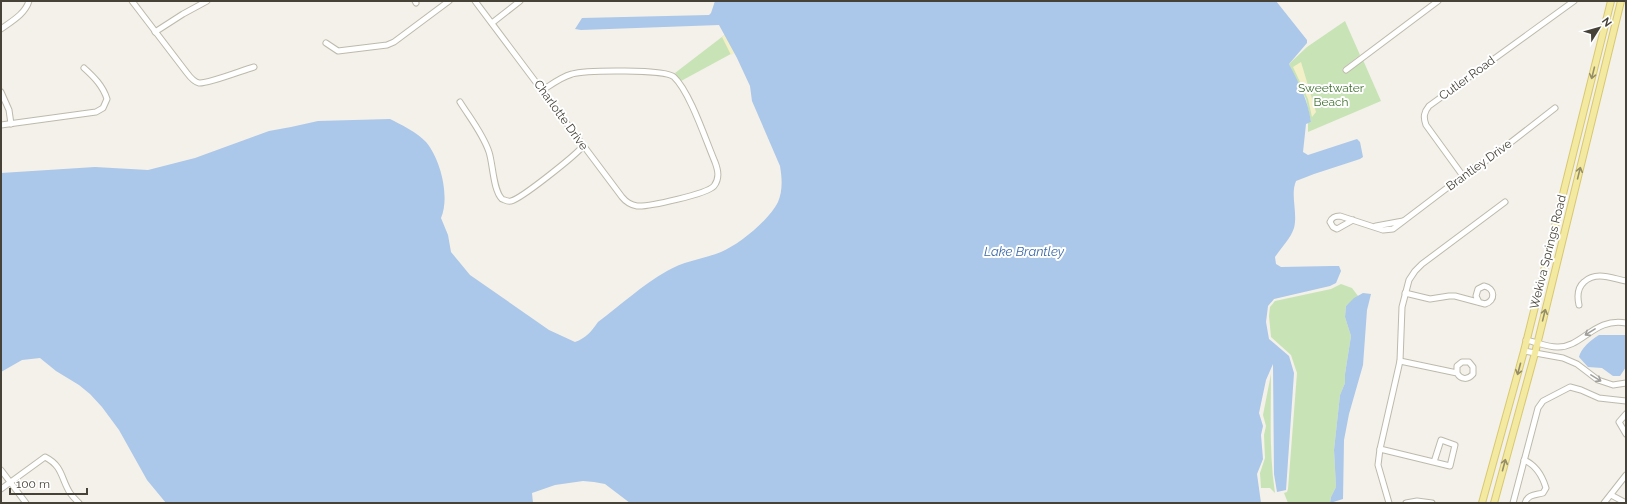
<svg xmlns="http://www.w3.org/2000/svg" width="1627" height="504" font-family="Raleway,sans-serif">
	<rect width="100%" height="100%" fill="#f3f1e9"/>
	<g fill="#c8e3b6">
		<path d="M1345,21l15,34 -18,14 3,4 18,-13 18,41 -73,31v-9l3,-1 -5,-23 -17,-35 18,-17z"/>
		<path d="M731,30l9,19 -59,32 -6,-8z"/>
		<path d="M1341,284l11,4 6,8 -12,10 -1,11 6,19 -6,38v9l-5,12 -6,55 2,37 -5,10 -1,6h-42l-4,-10 3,-1 1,-3 9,-116 -6,-18 -20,-18 -2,-21 1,-9 5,-6 56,-12z"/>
		<path d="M1271,374c0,40 -2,80 4,119l-5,-5h-9l-1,-15 5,-15 -1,-23 2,-9 -3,-11z"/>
	</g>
	<g fill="#f3f0c8">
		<path d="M731,30l9,19 -9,6 -9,-18z"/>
		<path d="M1301,62l15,50 -4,5 -4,-18 -15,-32z"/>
	</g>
	<g fill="#abc7e9">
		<path d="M715,1h561l31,39v3l-18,21c10,19 19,36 22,58l-5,2 -3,28 5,3 49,-16 3,3 3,15 -3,2 -46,15 -18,7c-6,14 2,31 -2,47 -3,10 -13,20 -19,29l1,7 5,3 51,-1h7l2,5 -5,12 -6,3 -56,13 -6,7 -2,16 3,17 20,17 5,17 -8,117 -9,2 -3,-18 -1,-110 -7,16 -7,33 4,13 -2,9 2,24 -6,15 4,29h-631l-25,-19 -11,-2 -11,-1 -28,4 -23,8 1,10h-367l-19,-23 -28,-50 -17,-23 -12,-13 -11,-9 -23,-14 -16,-13 -18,2 -21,12v-199l94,-6 53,3 47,-12 74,-27 22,-4 27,-6 72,-2c10,5 28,14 36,23 15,18 24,55 15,76l7,17 3,17 19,23 79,55 26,12c11,-4 16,-10 23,-20 23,-17 44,-37 69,-51 17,-10 36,-12 54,-19 18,-7 49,-33 57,-50 5,-12 4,-24 2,-36l-28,-65 -2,-15 -13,-28 -18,-33 -138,5 -6,-1 7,-11 127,-3 2,-2z"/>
		<path d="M1363,293l8,1 -4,16 -4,55 -14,49 -5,26 -1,59 -13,4 1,-6 5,-10 -2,-37 6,-55 5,-12v-9l6,-38 -6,-19 1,-11 8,-8z"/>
		<path d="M1599,335h27v32l-6,9h-7l-11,-8 -14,-1 -9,-10c2,-9 12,-17 20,-22z"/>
	</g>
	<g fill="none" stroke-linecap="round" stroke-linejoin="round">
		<defs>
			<g id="minor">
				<path d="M132,1l55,72c3,4 7,9 12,10 9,1 44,-13 55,-16"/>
				<path d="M415,1l1,2"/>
				<path d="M475,1l147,196c4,5 9,8 15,9 11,1 70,-12 77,-20 6,-8 4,-16 1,-24 -9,-21 -25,-70 -41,-85 -8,-8 -89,-7 -102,-3 -11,3 -20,10 -29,16"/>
				<path d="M492,23l28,-22"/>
				<path d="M1,29c11,-8 24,-15 28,-28"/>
				<path d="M155,32l28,-18 24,-13"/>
				<path d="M326,43l12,8 49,-6 7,-3 55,-41"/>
				<path d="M1346,70l92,-69"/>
				<path d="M1,92l8,18 2,14"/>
				<path d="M460,102c10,16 23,32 29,50 4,12 4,38 13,47 3,1 6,3 9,2 10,-2 65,-46 72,-55"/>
				<path d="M1,125l95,-13 7,-4 4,-9c-4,-13 -13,-22 -23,-31"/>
				<path d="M1463,176l-37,-51c-3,-8 -2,-13 3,-19l145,-105"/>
				<path d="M1353,220l-16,9 -4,-2 -3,-5c2,-5 5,-6 10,-6l43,14 10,-1 79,-60 20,-12 63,-49"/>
				<path d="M1376,226l27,-5"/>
				<path d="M1405,293l25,6 19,-3h6l30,8c11,-3 10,-16 -1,-18l-6,3 -2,7 3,6"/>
				<path d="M1579,305c-2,-9 -2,-17 5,-23 12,-11 27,-4 42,-1"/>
				<path d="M1526,340c10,2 21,7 31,7 25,1 37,-30 69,-24"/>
				<path d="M1524,351l39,7 14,6 21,16 15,5 13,-2"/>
				<path d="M1400,361l57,12c4,7 11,7 16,1v-7l-4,-5h-7l-5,4v7"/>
				<path d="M1626,414l-7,8 7,12"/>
				<path d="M1380,449l70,17 5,-21 -14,-5 -7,22"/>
				<path d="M1524,460c12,5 18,15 22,28l-3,5c-7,2 -15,1 -18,10"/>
				<path d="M1,470l25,33"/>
				<path d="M1,489l44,-32c18,9 16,22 25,36 3,4 6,7 9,10"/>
				<path d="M1611,495l15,8"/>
				<path d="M1389,503l-11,-38 2,-16 20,-88 2,-54 7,-27 6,-9 7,-7 83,-62"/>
				<path d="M1406,503l11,-2 15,2"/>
				<path d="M1513,503l25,-95 5,-7 27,-14 11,3 18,8 27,3"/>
				<path d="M1604,503l22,-28"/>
			</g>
			<g id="major">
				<path d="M1482,503l42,-152 87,-350"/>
				<path d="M1494,503l41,-150 86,-352"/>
			</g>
		</defs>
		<use href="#minor" stroke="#bdbaac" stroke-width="7"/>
		<use href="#major" stroke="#d8c871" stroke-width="8"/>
		<use href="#minor" stroke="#fff" stroke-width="5"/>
		<use href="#major" stroke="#f4e9a0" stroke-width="6"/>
	</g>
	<defs><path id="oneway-shaft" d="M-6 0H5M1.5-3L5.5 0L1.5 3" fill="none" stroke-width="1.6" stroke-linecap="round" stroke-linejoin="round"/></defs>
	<g stroke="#948d67">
		<use href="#oneway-shaft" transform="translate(1593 73) rotate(104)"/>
		<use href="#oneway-shaft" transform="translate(1579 173) rotate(-76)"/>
		<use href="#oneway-shaft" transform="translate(1544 315) rotate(-76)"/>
		<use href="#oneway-shaft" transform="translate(1519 369) rotate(105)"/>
		<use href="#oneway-shaft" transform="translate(1504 465) rotate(-75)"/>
	</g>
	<g stroke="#a2a09c">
		<use href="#oneway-shaft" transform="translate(1590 332) rotate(148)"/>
		<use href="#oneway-shaft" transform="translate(1596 378) rotate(31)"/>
	</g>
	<g text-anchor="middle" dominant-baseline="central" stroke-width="4" stroke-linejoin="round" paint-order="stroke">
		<g font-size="12" fill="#464238" stroke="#fff">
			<text transform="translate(1467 78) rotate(-36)">Cutler Road</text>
			<text transform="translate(561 115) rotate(54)">Charlotte Drive</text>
			<text transform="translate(1479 165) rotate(-36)">Brantley Drive</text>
			<text transform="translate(1548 252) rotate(-76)">Wekiva Springs Road</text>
		</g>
		<g font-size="12" fill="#407231" stroke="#fff">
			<text x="1331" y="88">Sweetwater<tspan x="1331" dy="14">Beach</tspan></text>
		</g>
		<g font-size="13" font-style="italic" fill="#3b6aa7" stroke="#fff">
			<text x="1024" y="251">Lake Brantley</text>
		</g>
	</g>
	<rect width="1627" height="504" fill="none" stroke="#464238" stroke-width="4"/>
	<g transform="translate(1599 28) rotate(53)" stroke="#ffffff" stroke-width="3" paint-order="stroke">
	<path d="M0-3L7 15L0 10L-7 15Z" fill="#464238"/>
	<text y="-6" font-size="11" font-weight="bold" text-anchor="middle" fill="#464238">N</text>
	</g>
	<path d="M10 488v6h77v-6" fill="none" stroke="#464238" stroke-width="2"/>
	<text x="16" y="488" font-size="12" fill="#464238" stroke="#ffffff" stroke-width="3" paint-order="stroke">100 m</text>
</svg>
